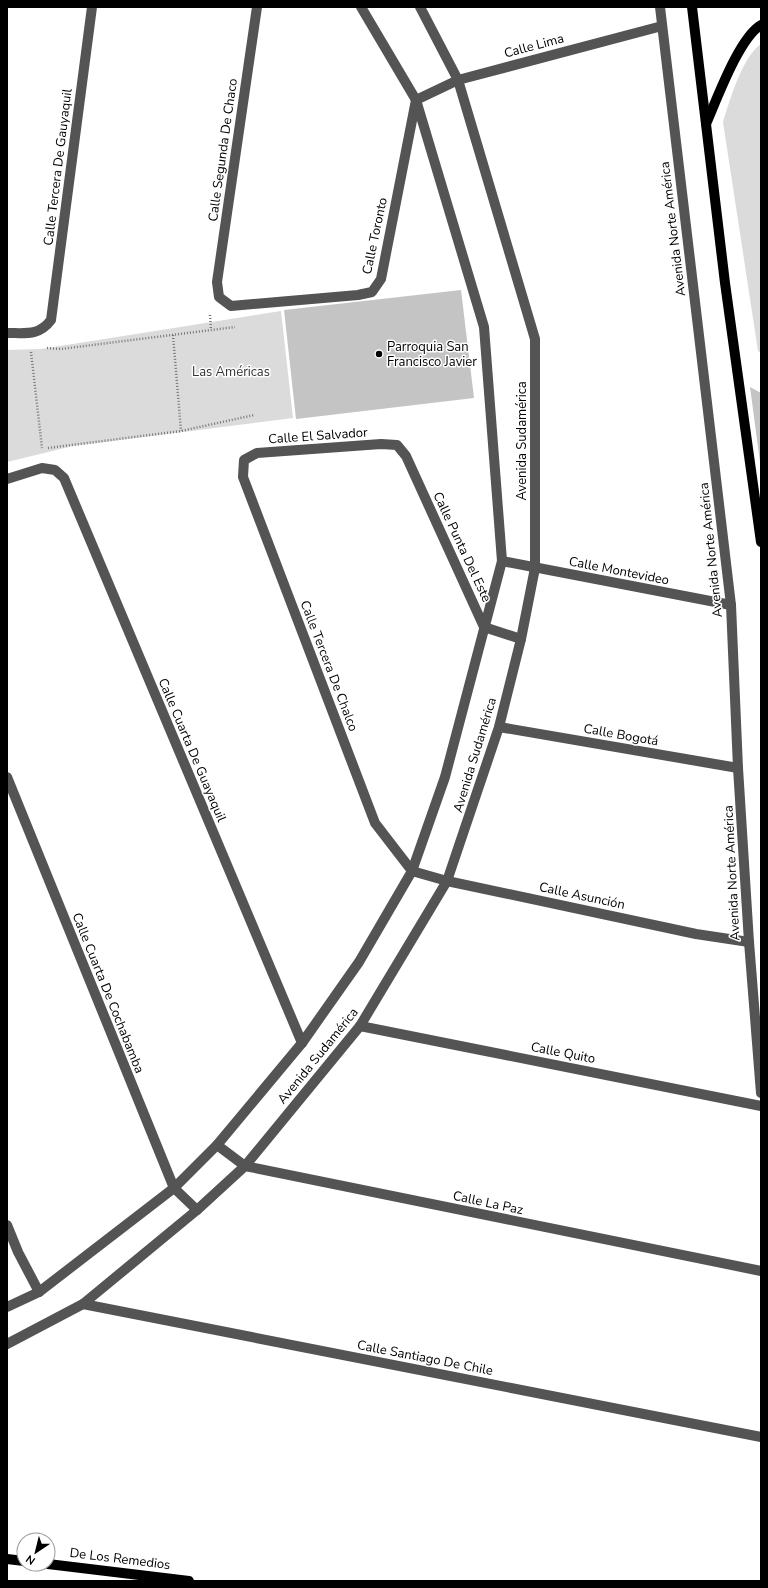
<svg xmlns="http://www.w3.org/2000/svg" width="768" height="1588" font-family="'Nunito Sans',sans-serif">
	<rect width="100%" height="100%" fill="#fff"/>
	<g fill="#dbdbdb">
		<path d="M761,44v309l-3,-2 -35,-229c7,-22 19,-65 38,-78z"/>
		<path d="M281,311l12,107 -220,28 -66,16v-112l34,-1z"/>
	</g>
	<g fill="#c4c4c4">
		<path d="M461,290l13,108 -178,21 -12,-109z"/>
		<path d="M750,387l11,6v69h-1z"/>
	</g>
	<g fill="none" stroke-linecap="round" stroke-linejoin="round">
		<g stroke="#767676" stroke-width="2.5" stroke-dasharray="1 2" stroke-linecap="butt">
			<path d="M210,315l1,15"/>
			<path d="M173,335l8,96"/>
			<path d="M47,348l14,1 174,-22"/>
			<path d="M31,352l11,96"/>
			<path d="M48,448l133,-17 73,-16"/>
		</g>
		<g stroke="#545454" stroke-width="10">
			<path d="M257,7l-40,275 2,15 12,9 127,-11 14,-3 9,-13 35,-179 42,-20 204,-54"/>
			<path d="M660,7l71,598 7,163 11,174 12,151"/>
			<path d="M7,333c19,0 32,3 44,-13l41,-313"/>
			<path d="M7,479l35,-11 13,2 9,8 238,565"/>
			<path d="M502,561l229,44"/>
			<path d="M521,639l-37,-12 -78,-171 -9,-11 -16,-1 -124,9 -13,7 -1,17 132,346 37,48 35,10 249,53 53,8"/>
			<path d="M499,727l239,41"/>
			<path d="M7,777l167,411 23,22"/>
			<path d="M360,1026l401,80"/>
			<path d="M217,1145l28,21 516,105"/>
			<path d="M7,1225l11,27 21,40"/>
			<path d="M83,1304l678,133"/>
			<path d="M7,1307l32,-15 135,-104 43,-43 85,-102 57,-81 53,-91 33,-94 57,-216 -18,-234 -68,-227 -55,-93"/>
			<path d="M7,1344l76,-40 114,-94 48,-44 115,-140 87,-145 52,-154 22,-88 14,-71v-229l-77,-259 -38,-73"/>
		</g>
		<g stroke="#000" stroke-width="10">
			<path d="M692,7l33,276 36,259"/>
			<path d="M706,124c11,-25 33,-86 55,-99"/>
			<path d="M7,1559l17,2"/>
			<path d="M48,1564l141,17"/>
		</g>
	</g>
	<circle fill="#000" stroke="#fff" stroke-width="1.5" cx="379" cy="354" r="4"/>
	<g text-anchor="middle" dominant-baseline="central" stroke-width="3" stroke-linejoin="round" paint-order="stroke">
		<g font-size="13" fill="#000" stroke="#fff">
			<text transform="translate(534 46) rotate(-15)">Calle Lima</text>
			<text transform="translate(223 150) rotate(-82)">Calle Segunda De Chaco</text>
			<text transform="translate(58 167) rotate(-83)">Calle Tercera De Gauyaquil</text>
			<text transform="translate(673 229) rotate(-97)">Avenida Norte América</text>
			<text transform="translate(375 236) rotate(-78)">Calle Toronto</text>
			<text transform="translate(318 436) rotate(-4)">Calle El Salvador</text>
			<text transform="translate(522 441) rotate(-90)">Avenida Sudamérica</text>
			<text transform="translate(462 547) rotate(65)">Calle Punta Del Este</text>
			<text transform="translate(711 550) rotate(-96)">Avenida Norte América</text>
			<text transform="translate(619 571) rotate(11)">Calle Montevideo</text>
			<text transform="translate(329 666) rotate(69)">Calle Tercera De Chalco</text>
			<text transform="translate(621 735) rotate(10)">Calle Bogotá</text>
			<text transform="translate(192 750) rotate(67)">Calle Cuarta De Guayaquil</text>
			<text transform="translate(475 755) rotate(-73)">Avenida Sudamérica</text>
			<text transform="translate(732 873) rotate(-93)">Avenida Norte América</text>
			<text transform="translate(582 896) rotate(12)">Calle Asunción</text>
			<text transform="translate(108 993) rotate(68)">Calle Cuarta De Cochabamba</text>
			<text transform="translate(563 1053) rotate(11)">Calle Quito</text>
			<text transform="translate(318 1056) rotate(-51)">Avenida Sudamérica</text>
			<text transform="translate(488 1203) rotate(12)">Calle La Paz</text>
			<text transform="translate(425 1358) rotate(11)">Calle Santiago De Chile</text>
			<text transform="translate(120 1559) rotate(7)">De Los Remedios</text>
		</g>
		<g font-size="13" fill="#000" stroke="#fff" text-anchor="start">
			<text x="387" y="347">Parroquia San<tspan x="387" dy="15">Francisco Javier</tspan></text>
		</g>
		<g font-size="13" fill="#323232" stroke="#fff">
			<text x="231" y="372">Las Américas</text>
		</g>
	</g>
	<rect width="768" height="1588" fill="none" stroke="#000000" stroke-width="16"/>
	<g transform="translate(36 1552) rotate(215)"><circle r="19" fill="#ffffff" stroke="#999999"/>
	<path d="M0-3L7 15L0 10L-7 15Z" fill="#000000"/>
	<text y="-6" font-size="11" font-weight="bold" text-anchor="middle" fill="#000000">N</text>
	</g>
</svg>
